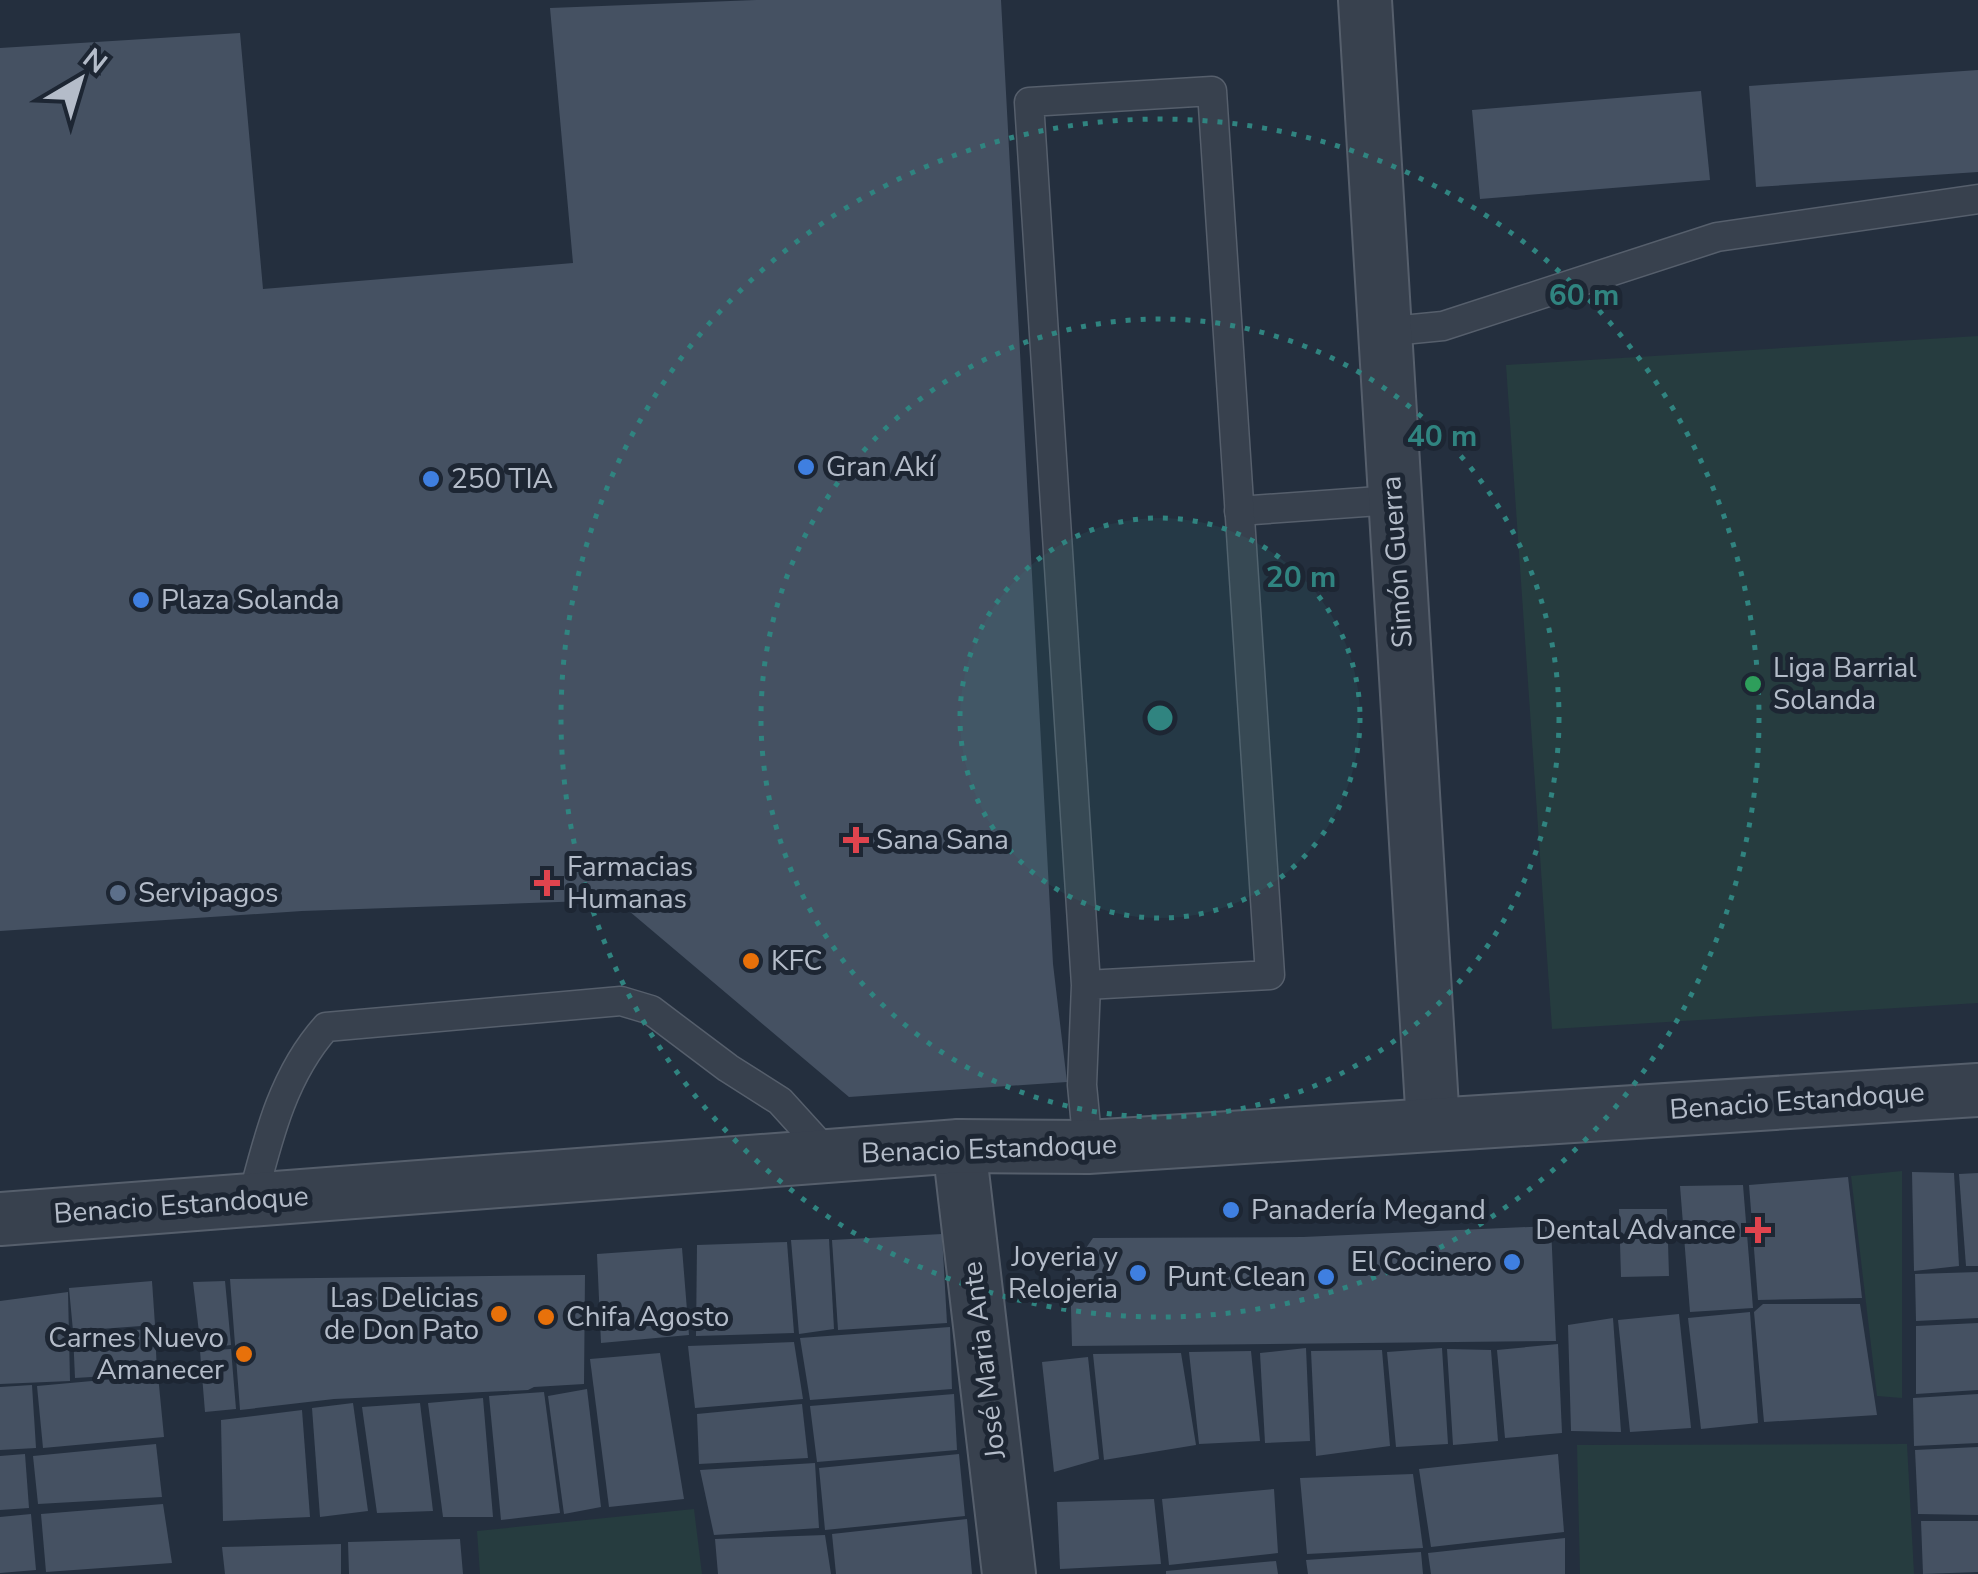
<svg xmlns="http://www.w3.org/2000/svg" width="1978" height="1574" font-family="'Nunito Sans',sans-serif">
	<rect width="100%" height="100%" fill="#242f3e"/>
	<g fill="#263c3f">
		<path d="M1978,336v667l-426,26 -46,-664z"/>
		<path d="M1902,1171v227l-25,-2 -26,-220z"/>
		<path d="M1907,1444l7,130h-334l-3,-129z"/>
		<path d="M694,1509l8,65h-222l-3,-43z"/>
	</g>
	<g fill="#455162">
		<path d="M756,0h245l52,964 14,118 -218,15 -233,-197 -314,11 -302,20v-883l240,-15 23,256 310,-26 -23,-255z"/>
		<path d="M1978,70v102l-222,15 -7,-101z"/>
		<path d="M1701,91l9,89 -230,19 -8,-89z"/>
		<path d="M1912,1172l42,1 5,93 -45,5z"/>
		<path d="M1978,1173v93h-12l-7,-92z"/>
		<path d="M1848,1177l14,121 -104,2 -9,-115z"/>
		<path d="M1743,1185l10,123 -63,4 -10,-126z"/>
		<path d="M1619,1209h48l2,67 -48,1z"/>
		<path d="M1551,1226l5,115 -484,5 -2,-75 23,-33 210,-1z"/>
		<path d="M942,1234l5,89 -109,7 -6,-90z"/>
		<path d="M829,1239l5,90 -35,5 -8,-94z"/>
		<path d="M787,1242l7,91 -98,3 1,-91z"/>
		<path d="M682,1248l7,87 -88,8 -4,-89z"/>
		<path d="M1978,1272v46l-62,3 -1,-47z"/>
		<path d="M585,1275l-1,109 -50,3 -6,3 -194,9 -94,11 -10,-131z"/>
		<path d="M152,1281l3,44 -82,6 -4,-43z"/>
		<path d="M225,1281l6,64 -30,4 -8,-67z"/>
		<path d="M68,1292l2,89 -70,3v-83z"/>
		<path d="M1763,1304h97l17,111 -113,7 -10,-110z"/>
		<path d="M1750,1312l8,111 -57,6 -13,-111z"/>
		<path d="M1679,1314l12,114 -61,4 -12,-112z"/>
		<path d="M1613,1318l8,114 -50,-1 -3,-106z"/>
		<path d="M1978,1323v67l-62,4v-68z"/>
		<path d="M950,1327l2,62 -142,11 -10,-62z"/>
		<path d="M155,1329l2,44 -82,5 -2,-45z"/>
		<path d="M794,1342l9,57 -108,9 -7,-62z"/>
		<path d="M1558,1344l4,89 -57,5 -8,-88z"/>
		<path d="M1306,1348l4,93 -45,2 -5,-90z"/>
		<path d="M1442,1348l6,96 -52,3 -9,-95z"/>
		<path d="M231,1349l5,60 -31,3 -5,-61z"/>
		<path d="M1447,1349l44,1 7,91 -45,4z"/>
		<path d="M1382,1350l8,96 -74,10 -5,-105z"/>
		<path d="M1251,1351l9,90 -61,3 -10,-92z"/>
		<path d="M660,1353l24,146 -75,8 -19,-148z"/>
		<path d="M1181,1353l15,92 -92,15 -11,-106z"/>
		<path d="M1088,1357l11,102 -45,13 -12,-110z"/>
		<path d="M158,1375l6,62 -121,11 -6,-62z"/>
		<path d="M32,1385l4,63 -36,2v-63z"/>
		<path d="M587,1389l14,118 -37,7 -16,-118z"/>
		<path d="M544,1392l16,121 -59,7 -12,-124z"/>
		<path d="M954,1394l3,56 -140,12 -7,-56z"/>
		<path d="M1978,1394v49l-64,3 -1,-48z"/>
		<path d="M483,1398l10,119h-50l-15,-114z"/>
		<path d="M353,1403l15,108 -48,6 -8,-109z"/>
		<path d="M420,1403l13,108 -56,2 -15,-106z"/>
		<path d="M802,1404l6,54 -109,6 -2,-50z"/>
		<path d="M302,1410l8,107 -87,4 -2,-101z"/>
		<path d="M156,1444l6,53 -124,7 -5,-48z"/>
		<path d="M1978,1447v68l-60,-1 -3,-64z"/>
		<path d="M25,1454l4,54 -29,2v-54z"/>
		<path d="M959,1454l6,62 -140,14 -6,-62z"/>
		<path d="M1558,1454l6,78 -133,15 -12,-78z"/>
		<path d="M815,1463l4,65 -105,7 -14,-65z"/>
		<path d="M1413,1474l10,74 -116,6 -7,-76z"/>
		<path d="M1274,1489l4,64 -109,12 -7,-66z"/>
		<path d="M1154,1499l7,65 -101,5 -3,-67z"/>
		<path d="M163,1504l9,59 -126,9 -5,-58z"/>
		<path d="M31,1514l5,56 -36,3v-56z"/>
		<path d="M967,1519l5,55h-136l-4,-40z"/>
		<path d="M1921,1521h57v51l-55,2z"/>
		<path d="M825,1535l6,39h-113l-3,-35z"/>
		<path d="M1565,1538v36h-134l-3,-21z"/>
		<path d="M460,1539l3,35h-114l-1,-32z"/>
		<path d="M341,1544v30h-116l-3,-27z"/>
		<path d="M1421,1552l2,22h-115l-2,-14z"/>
		<path d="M1276,1561l2,13h-112v-3z"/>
	</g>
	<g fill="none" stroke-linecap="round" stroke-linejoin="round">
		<defs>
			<g id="lane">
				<path d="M1382,332l61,-6 274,-89 261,-38"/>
				<path d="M1239,511l154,-11"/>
				<path d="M1086,985l184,-10 -58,-884 -183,11 57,883 -4,100 6,62"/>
				<path d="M252,1200c16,-62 31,-125 74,-173l295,-26 30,9 77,58 52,33 50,55"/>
			</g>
			<g id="street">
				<path d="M1365,0l68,1124"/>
				<path d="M959,1146l50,428"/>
				<path d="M0,1219l959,-73 129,1 890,-57"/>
			</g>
		</defs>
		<use href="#lane" stroke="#565f6c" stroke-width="31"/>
		<use href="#street" stroke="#565f6c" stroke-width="56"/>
		<use href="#lane" stroke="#38414e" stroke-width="28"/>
		<use href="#street" stroke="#38414e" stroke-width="52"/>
	</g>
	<circle cx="1160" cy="718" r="200" fill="#308480" fill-opacity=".12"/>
	<g fill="none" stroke="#308480" stroke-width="5" stroke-dasharray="5 10">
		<circle cx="1160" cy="718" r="200"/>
		<circle cx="1160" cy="718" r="399"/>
		<circle cx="1160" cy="718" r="599"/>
	</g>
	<g fill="#3f7fe0" stroke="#1d2633" stroke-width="4">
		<circle cx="806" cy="467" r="10"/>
		<circle cx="431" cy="479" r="10"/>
		<circle cx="141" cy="600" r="10"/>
		<circle cx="1231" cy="1210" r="10"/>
		<circle cx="1512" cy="1262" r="10"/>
		<circle cx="1138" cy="1273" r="10"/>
		<circle cx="1326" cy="1277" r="10"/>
	</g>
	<circle fill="#2e9e5b" stroke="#1d2633" stroke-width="4" cx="1753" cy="684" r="10"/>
	<g fill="#e0444e" stroke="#1d2633" stroke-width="4">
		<path d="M851 825h10v10h10v10h-10v10h-10v-10h-10v-10h10z"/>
		<path d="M542 868h10v10h10v10h-10v10h-10v-10h-10v-10h10z"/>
		<path d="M1753 1215h10v10h10v10h-10v10h-10v-10h-10v-10h10z"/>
	</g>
	<circle fill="#5c6f8a" stroke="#1d2633" stroke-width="4" cx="118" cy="893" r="10"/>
	<g fill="#e8710a" stroke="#1d2633" stroke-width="4">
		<circle cx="751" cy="961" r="10"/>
		<circle cx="499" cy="1314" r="10"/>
		<circle cx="546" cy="1317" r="10"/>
		<circle cx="244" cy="1354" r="10"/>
	</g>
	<g text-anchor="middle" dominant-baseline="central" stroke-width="10" stroke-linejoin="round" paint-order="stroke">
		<g font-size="28" fill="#b4bcc9" stroke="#1d2633" text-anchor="start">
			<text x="826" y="467">Gran Akí</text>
			<text x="451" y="479">250 TIA</text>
			<text x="161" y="600">Plaza Solanda</text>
			<text x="1773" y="668">Liga Barrial<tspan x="1773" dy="32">Solanda</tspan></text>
			<text x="876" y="840">Sana Sana</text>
			<text x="567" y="867">Farmacias<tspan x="567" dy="32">Humanas</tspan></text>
			<text x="138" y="893">Servipagos</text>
			<text x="771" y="961">KFC</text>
			<text x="1251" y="1210">Panadería Megand</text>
			<text x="1736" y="1230" text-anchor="end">Dental Advance</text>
			<text x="1118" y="1257" text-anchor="end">Joyeria y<tspan x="1118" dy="32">Relojeria</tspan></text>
			<text x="1492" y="1262" text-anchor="end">El Cocinero</text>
			<text x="1306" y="1277" text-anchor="end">Punt Clean</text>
			<text x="479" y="1298" text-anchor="end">Las Delicias<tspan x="479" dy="32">de Don Pato</tspan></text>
			<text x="566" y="1317">Chifa Agosto</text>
			<text x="224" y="1338" text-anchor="end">Carnes Nuevo<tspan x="224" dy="32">Amanecer</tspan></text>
		</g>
		<g font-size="28" fill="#b4bcc9" stroke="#1d2633">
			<text transform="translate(1397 562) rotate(-94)">Simón Guerra</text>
			<text transform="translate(1797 1101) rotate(-4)">Benacio Estandoque</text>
			<text transform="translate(989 1149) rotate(-2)">Benacio Estandoque</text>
			<text transform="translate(181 1205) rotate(-4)">Benacio Estandoque</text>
			<text transform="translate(984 1360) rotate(-97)">José Maria Ante</text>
		</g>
	</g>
	<circle cx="1160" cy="718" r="15" fill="#308480" stroke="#1d2633" stroke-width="5"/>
	<g font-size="30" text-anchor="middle" font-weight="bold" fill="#308480" stroke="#1d2633" stroke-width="10" stroke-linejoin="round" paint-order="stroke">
		<text x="1584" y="305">60 m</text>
		<text x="1442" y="446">40 m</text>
		<text x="1301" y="587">20 m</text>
	</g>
	<g transform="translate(80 80) rotate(38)" stroke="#1d2633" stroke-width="8" paint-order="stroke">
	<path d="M0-8L18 38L0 25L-18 38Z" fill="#b4bcc9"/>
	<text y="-15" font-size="28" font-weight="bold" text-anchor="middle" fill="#b4bcc9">N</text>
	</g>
</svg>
